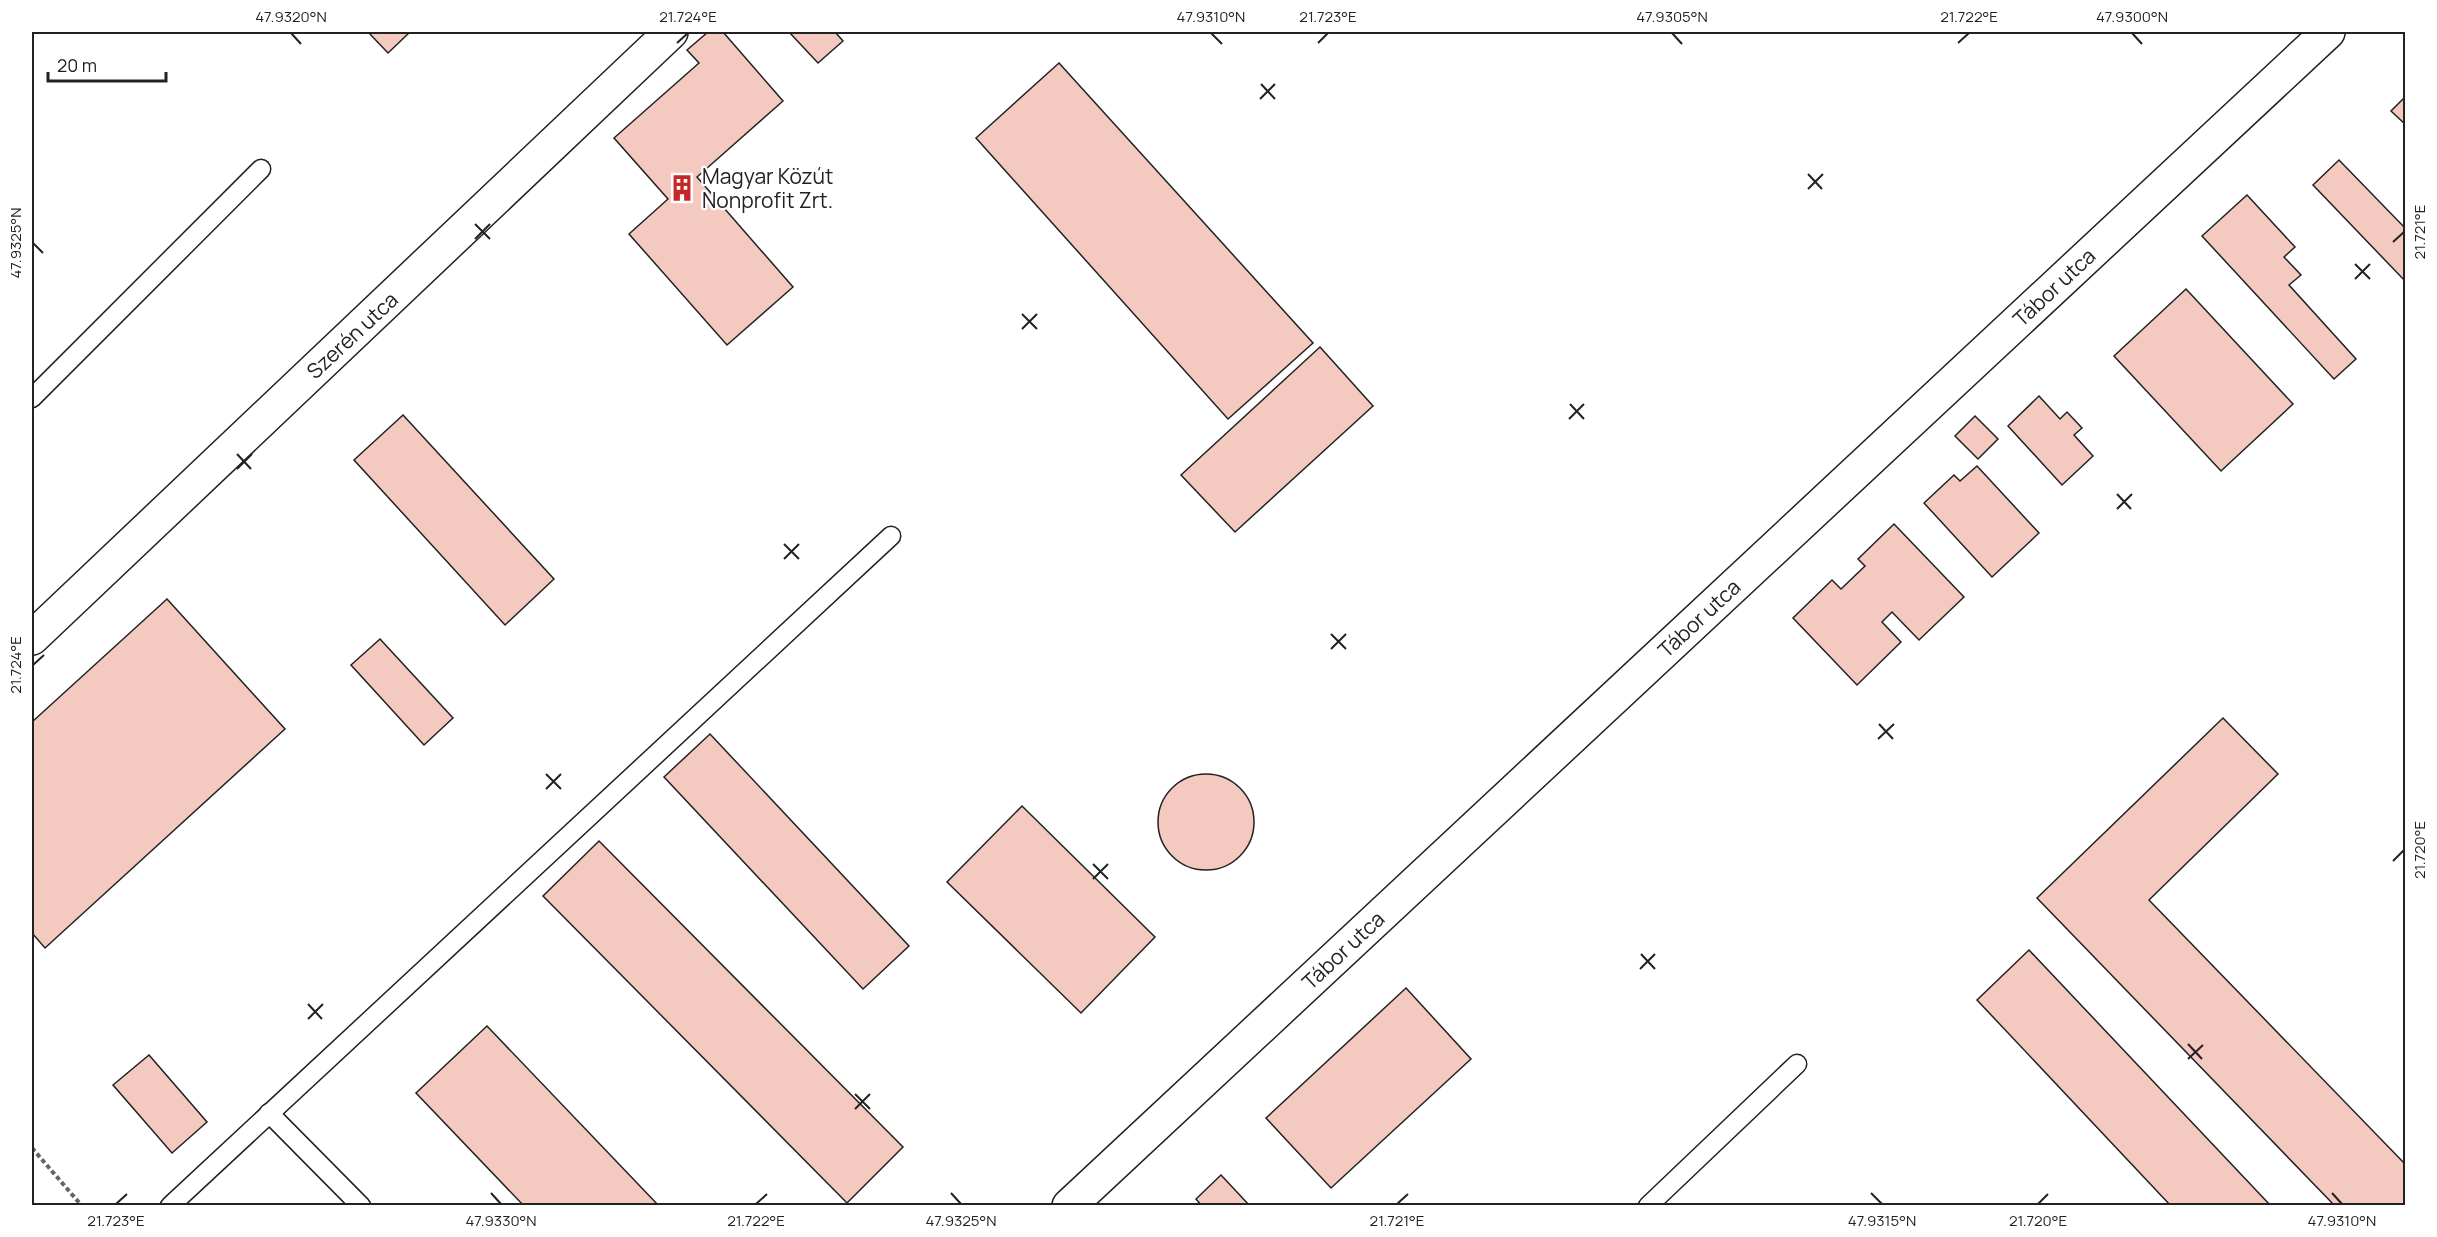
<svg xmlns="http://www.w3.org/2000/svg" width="2437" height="1237" font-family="Manrope,sans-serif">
	<rect width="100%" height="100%" fill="#fff"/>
	<g fill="#f3c9c0" stroke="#222" stroke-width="1.5">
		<path d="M368,32h42l-22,21z"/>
		<path d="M708,32h15l60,69 -86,76 96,110 -66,58 -98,-111 39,-35 -54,-61 85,-75 -12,-13z"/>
		<path d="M789,32h46l8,9 -25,22z"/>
		<path d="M1059,63l254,280 -85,76 -252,-281z"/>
		<path d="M2406,96v29l-15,-14z"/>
		<path d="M2339,160l67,69v53l-93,-97z"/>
		<path d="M2247,195l48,52 -11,10 17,18 -12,10 67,74 -22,20 -132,-143z"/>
		<path d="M2186,289l107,115 -72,67 -107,-115z"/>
		<path d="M1320,347l53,59 -138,126 -54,-57z"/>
		<path d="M2039,396l21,23 7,-7 15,16 -8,7 19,21 -31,29 -54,-59z"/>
		<path d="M403,415l151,164 -49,46 -151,-165z"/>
		<path d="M1975,416l23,23 -20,20 -23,-23z"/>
		<path d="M1977,466l62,67 -47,44 -68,-74 30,-28 6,6z"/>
		<path d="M1894,524l70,73 -45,43 -27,-28 -10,10 19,20 -44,43 -64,-67 39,-38 9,9 24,-23 -7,-7z"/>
		<path d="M167,599l118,130 -240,219 -13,-15v-211z"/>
		<path d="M380,639l73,79 -29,27 -73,-80z"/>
		<path d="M2223,718l55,56 -129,126 257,265v41h-71l-298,-308z"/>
		<path d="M710,734l199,212 -46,43 -199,-212z"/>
		<circle cx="1206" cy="822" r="48"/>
		<path d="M1022,806l133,131 -74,76 -134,-131z"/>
		<path d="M599,841l304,306 -56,56 -304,-307z"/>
		<path d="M2029,950l242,256h-100l-194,-206z"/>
		<path d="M1406,988l65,71 -140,129 -65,-70z"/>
		<path d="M487,1026l172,180h-135l-108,-113z"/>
		<path d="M149,1055l58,67 -35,31 -59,-68z"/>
		<path d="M1221,1175l29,31h-48l-6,-7z"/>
	</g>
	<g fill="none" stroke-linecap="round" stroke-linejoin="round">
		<defs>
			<g id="lane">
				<path d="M32,398l229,-229"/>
				<path d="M269,1113l92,93"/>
				<path d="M170,1206l721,-670"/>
				<path d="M1648,1206l149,-142"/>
			</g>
			<g id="street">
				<path d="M32,638l639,-606"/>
				<path d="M1069,1206l1259,-1174"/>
			</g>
		</defs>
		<use href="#lane" stroke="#222" stroke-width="21"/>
		<use href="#street" stroke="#222" stroke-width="36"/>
		<path stroke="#646464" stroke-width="4" stroke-dasharray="4.5 3" stroke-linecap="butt" d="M32,1148l50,58"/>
		<use href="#lane" stroke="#fff" stroke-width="18"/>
		<use href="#street" stroke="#fff" stroke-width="33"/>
	</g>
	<path fill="none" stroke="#222" stroke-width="2" d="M291,33l10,11M1211,33l11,11M1672,33l10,11M2132,33l10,11M677,43l11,-10M1318,43l10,-10M1958,43l11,-10M1261,84l14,15M1260,99l15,-15M1808,174l14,15M1808,189l15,-15M475,224l15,15M475,239l15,-15M2393,242l11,-10M33,243l10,10M2355,264l15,15M2355,279l15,-15M1022,314l15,15M1022,329l15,-15M1570,404l14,15M1569,419l15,-15M237,454l14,15M237,469l15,-15M2117,494l14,15M2117,509l15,-15M784,544l15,15M784,559l15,-15M1331,634l15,15M1331,649l15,-15M33,665l11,-10M1879,724l14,15M1878,739l16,-15M546,774l15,15M546,789l15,-15M2393,861l11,-11M1093,864l15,15M1093,879l15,-15M1641,954l14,15M1640,969l15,-15M308,1004l14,15M308,1019l15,-15M2188,1044l14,15M2188,1059l15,-14M855,1094l15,15M855,1109l15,-15M491,1193l10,11M951,1193l10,11M1871,1193l11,11M2332,1193l10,11M116,1204l11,-10M756,1204l11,-10M1397,1204l11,-10M2038,1204l10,-10"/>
	<defs>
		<symbol id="building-bare" viewBox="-9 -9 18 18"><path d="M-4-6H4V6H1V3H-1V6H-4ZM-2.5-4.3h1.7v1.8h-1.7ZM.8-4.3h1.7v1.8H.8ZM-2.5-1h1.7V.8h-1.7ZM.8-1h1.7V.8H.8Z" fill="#c62828" stroke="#fff" stroke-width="2.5" paint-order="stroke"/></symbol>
	</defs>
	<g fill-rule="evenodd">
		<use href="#building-bare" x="663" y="169" width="38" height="38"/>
	</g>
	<g text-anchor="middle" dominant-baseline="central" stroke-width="4.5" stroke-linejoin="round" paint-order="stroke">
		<g font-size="21" fill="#222" stroke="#fff" text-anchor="start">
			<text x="702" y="176">Magyar Közút<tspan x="702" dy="24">Nonprofit Zrt.</tspan></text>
		</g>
		<g font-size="21" fill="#222" stroke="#fff">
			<text transform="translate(2054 287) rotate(-43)">Tábor utca</text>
			<text transform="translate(352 335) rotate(-43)">Szerén utca</text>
			<text transform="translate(1699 618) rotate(-43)">Tábor utca</text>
			<text transform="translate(1343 950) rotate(-43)">Tábor utca</text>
		</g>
	</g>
	<rect width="2437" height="1237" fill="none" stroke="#ffffff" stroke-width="66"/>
	<path d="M48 72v9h118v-9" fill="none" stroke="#222222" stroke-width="3"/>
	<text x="57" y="72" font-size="18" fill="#222222" stroke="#ffffff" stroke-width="4.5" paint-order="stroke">20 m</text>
	<rect x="33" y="33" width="2371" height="1171" fill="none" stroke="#222" stroke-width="2"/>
	<g font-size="15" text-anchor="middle" fill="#222">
		<text x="291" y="22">47.9320°N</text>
		<text x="688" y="22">21.724°E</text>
		<text x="1211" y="22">47.9310°N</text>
		<text x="1328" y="22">21.723°E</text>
		<text x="1672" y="22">47.9305°N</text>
		<text x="1969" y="22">21.722°E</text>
		<text x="2132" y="22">47.9300°N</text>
		<text transform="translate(2420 232) rotate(-90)" y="5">21.721°E</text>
		<text transform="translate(16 243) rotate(-90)" y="5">47.9325°N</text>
		<text transform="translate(16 665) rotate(-90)" y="5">21.724°E</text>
		<text transform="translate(2420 850) rotate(-90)" y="5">21.720°E</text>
		<text x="116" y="1226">21.723°E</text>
		<text x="501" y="1226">47.9330°N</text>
		<text x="756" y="1226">21.722°E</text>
		<text x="961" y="1226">47.9325°N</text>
		<text x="1397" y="1226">21.721°E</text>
		<text x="1882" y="1226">47.9315°N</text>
		<text x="2038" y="1226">21.720°E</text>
		<text x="2342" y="1226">47.9310°N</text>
	</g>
</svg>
